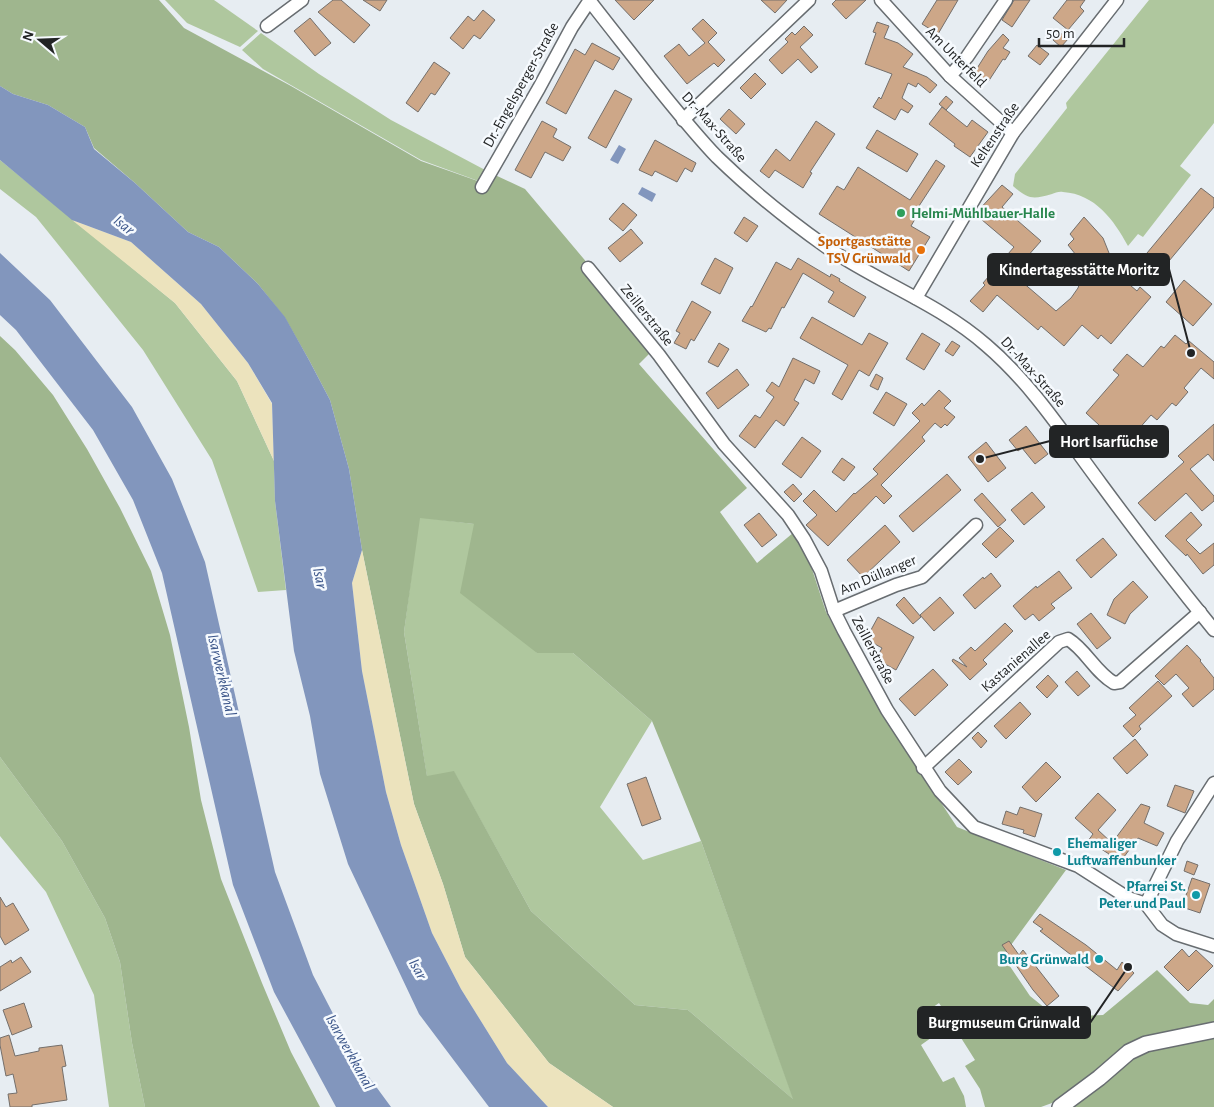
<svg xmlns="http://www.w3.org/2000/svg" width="1214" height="1107" font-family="'Alegreya Sans',sans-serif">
	<rect width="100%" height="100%" fill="#e7edf2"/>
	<g fill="#afc79e">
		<path d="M165,0h49l44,31 -18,16 -53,-24z"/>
		<path d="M1149,0h65v123l-34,43 11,9 -48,62 -5,-3 -10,12c-14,-26 -33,-52 -65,-54 -4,-1 -8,1 -11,2 -20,6 -24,5 -39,-8l2,-12 52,-66 -1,-5z"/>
		<path d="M261,33l58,41 72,46 96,51 -6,11 -60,-22 -158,-91 -21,-19z"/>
		<path d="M0,160l175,143 62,78 37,80 1,40 11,89 -28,2 -46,-132 -69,-110 -107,-133 -36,-28z"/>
		<path d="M419,517l55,7 63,129h36l79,68 -52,86 43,53 58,-19 93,259 -106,-90 -53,-5 -104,-94 -77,-139 -27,5 -23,-145z"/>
		<path d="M0,757l62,84 43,77 15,44 12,81 13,64h-36l-15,-112 -48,-103 -46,-56z"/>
	</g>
	<g fill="#9fb68e" fill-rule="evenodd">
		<path d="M0,0h159l25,28 107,58 130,75 68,24 6,-10 30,14 132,157 -18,18 108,124 -27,24 37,51 36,-30 17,30 16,49 29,52 35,61 67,102 109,43 -63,86 27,40 26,21 47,-2 54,-45 33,33 18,2 6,-6v23l-69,15 -18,7 -33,29 -42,30 -11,4h-56l-5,-18 -15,-23 10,-6 -36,-57 -13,9 12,21 -17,12 22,37 11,-5 10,19 2,11h-353l-64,-44 -84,-106 -22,-73 -29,-80 -52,-254 -13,-81 -19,-69 -21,-40 -24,-42 -27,-34 -39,-37 -31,-15 -53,-49 -41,-35 -9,-21 -37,-22 -35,-11 -13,-8zM420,518l54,6 -14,69 77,60h36l79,68 49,120 92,258 -105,-89 -53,-5 -104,-94 -77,-140 -27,5 -23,-144z"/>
		<path d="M0,336l15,14 38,45 34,54 33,59 31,63 19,64 19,92 12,73 20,79 41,104 29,69 29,55h-175l-13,-64 -12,-81 -15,-44 -43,-77 -62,-84z"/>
		<path d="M1214,1038v69h-140c10,-8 21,-15 31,-24 9,-9 17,-21 29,-26 25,-11 54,-12 80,-19z"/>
	</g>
	<g fill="#ece3bd">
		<path d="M72,220l59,22 70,62 47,59 24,41 2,57 -37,-80 -62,-78z"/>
		<path d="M362,550l52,254 29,80 22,73 84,106 64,44h-65l-41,-44 -46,-74 -29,-56 -31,-88 -15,-53 -24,-121 -10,-88z"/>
	</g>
	<g fill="#8296bd">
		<path d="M0,86l13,8 35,11 37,22 9,22 41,34 53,49 31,15 39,37 27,33 24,43 21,40 19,69 13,81 -10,33 10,88 24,121 15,53 31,88 29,56 46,74 41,44h-59l-70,-93 -71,-150 -28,-90 -10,-58 -16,-65 -19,-150 -3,-98 -24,-40 -47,-59 -70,-62 -59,-22 -72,-60z"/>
		<path d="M619,145l7,4 -8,15 -8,-4z"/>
		<path d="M642,187l14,7 -4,8 -14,-8z"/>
		<path d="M0,253l50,47 82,107 40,72 33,83 70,310 38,103 45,87 33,45h-55l-62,-115 -41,-107 -71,-312 -29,-73 -40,-70 -77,-100 -16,-15z"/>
	</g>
	<g fill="#cda788" stroke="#746f6b">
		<path d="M333,0h8l29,25 -16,18 -36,-31z"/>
		<path d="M363,0h24l-7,11z"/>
		<path d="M615,0h39l-20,20z"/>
		<path d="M761,0h26l-12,13z"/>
		<path d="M836,0h30l-20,19 -14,-15z"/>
		<path d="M937,0h21l-20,34 -16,-10z"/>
		<path d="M1014,0h16l-18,27 -10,-7z"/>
		<path d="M1067,0h18l-5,7 4,4 -16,19 -15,-12z"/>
		<path d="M483,10l12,10 -15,19 -6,-4 -11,14 -13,-11 18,-22 6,5z"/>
		<path d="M310,18l21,25 -16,13 -21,-25z"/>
		<path d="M703,19l14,14 -9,9 17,18 -7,7 -4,-4 -27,21 -23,-28 15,-12 10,12 16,-13 -13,-14z"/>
		<path d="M877,22l12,4 -5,12 14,5 15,11 -10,13 24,10 10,8 -7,8 -12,-10 -2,4 -8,-4 -6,15 11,8 -5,7 -7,-4 -6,11 -22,-13 6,-10 2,2 11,-25 -27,-10 11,-31 -3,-1z"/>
		<path d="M804,26l9,9 -13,12 18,20 -7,6 -13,-14 -16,15 -13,-14 19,-18 -3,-3 7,-7 3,3z"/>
		<path d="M1059,32l9,7 -7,8 -8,-7z"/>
		<path d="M1003,34l6,6 -6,8 7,4 -5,8 -2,-1 -15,23 -14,-9 14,-22z"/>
		<path d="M592,43l28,15 -7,12 -18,-10 -29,54 -20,-11 29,-54 10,6z"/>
		<path d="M1037,45l12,9 -9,11 -12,-9z"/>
		<path d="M434,62l16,11 -15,22 -4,-2 -13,19 -12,-9z"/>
		<path d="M755,73l11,11 -15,15 -11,-11z"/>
		<path d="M615,90l17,9 -26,49 -18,-10z"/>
		<path d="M946,96l7,6 -7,8 -7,-6z"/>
		<path d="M942,107l25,20 5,-7 16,12 -18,25 -16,-11 1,-2 -26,-20z"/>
		<path d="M729,109l16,15 -9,10 -16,-15z"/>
		<path d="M542,121l15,8 -4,8 18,10 -8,14 -18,-9 -14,26 -16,-8z"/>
		<path d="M816,121l19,13 -25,38 2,1 -9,15 -28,-18 -6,8 -9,-7 16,-22 14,12z"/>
		<path d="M877,130l41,24 -11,18 -41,-24z"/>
		<path d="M655,140l41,23 -4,9 -7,-4 -8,14 -22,-11 -3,5 -13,-6z"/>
		<path d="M936,160l9,6 -26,40 3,1 -11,19 19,11 -21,34 -90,-57 18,-28 7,4 14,-23 52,33z"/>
		<path d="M1002,185l11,9 -11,13 39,34 -15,17 -5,-5 -14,16 49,42 15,-13 7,-10 5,-14 -7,-19 -8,-10 6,-6 -4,-5 14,-17 19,21 8,20 -13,4 25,21 1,-3 13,11 3,-4 11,10 -40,47 -10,-9 -3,4 -16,-14 -18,21 -23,-20 -3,4 -41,-35 -14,17 -13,-11 15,-16 -2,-2 31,-36 -39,-33z"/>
		<path d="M1201,188l13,10v9l-50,60 -17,-14z"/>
		<path d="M623,203l14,12 -14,16 -14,-12z"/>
		<path d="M744,217l14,9 -11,16 -13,-9z"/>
		<path d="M631,229l12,14 -23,19 -12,-14z"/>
		<path d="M715,258l18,10 -13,26 -19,-10z"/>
		<path d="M798,258l32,19 1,-3 9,5 -1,2 27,16 -12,20 -26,-15 6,-10 -31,-19 -19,35 -2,-1 -11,22 -2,-1 -3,4 -24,-11 9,-15 1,1 24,-45 15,8z"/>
		<path d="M1184,280l28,24 -19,22 -27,-24z"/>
		<path d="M692,301l19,11 -17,29 -3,-2 -5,10 -12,-6 6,-10 -4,-2z"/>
		<path d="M812,317l50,28 7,-12 19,10 -19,33 -10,-6 -17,30 -10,-6 16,-29 -48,-27z"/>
		<path d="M922,333l18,11 -16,26 -18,-11z"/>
		<path d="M1175,335l11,9 3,-3 25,21v17l-13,-11 -17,20 4,4 -12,14 -4,-3 -15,17 -6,-5 -21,24 -4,-3 -17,20 -21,-18 11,-13 -13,-12 33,-38 -6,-5 14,-16 16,13 18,-21 3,2z"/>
		<path d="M952,341l8,5 -7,10 -8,-5z"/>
		<path d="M719,343l10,6 -11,18 -10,-5z"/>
		<path d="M793,358l27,13 -6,13 -9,-5 -11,21 5,3 -15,23 -8,-6 -21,28 -16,-12 16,-21 5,3 14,-21 -8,-6 6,-9 7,5z"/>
		<path d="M737,369l12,16 -31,24 -12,-16z"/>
		<path d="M876,374l7,4 -5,12 -8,-4z"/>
		<path d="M939,390l12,11 -7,7 11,9 -8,9 -2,-2 -4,4 -6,-5 -13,14 3,4 -44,44 11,11 -8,8 -8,-8 -48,50 -22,-21 11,-10 -14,-14 11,-11 22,22 18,-19 1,1 23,-20 -5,-5 47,-48 -8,-8 10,-10 2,3z"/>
		<path d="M886,392l21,12 -13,22 -21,-13z"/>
		<path d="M1214,424v37l-6,-7 -18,15 24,27v5l-12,10 -16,-18 -31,28 -17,-18 46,-41 -6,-6z"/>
		<path d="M1026,426l22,28 -13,10 -13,-16 -4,3 -9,-11z"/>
		<path d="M802,437l19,14 -20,27 -19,-14z"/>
		<path d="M986,442l20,26 -18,14 -20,-25z"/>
		<path d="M842,458l13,9 -11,14 -12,-9z"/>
		<path d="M947,474l14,16 -48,42 -14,-16z"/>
		<path d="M793,484l9,10 -8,8 -10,-10z"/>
		<path d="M1032,492l13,15 -21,18 -13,-15z"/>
		<path d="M982,493l24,27 -8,7 -24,-27z"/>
		<path d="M1191,512l11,13 -16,15 14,14 14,-11v22l-11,9 -16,-20 -1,2 -21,-20z"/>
		<path d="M759,513l18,22 -15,12 -18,-22z"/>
		<path d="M885,525l15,17 -37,35 -16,-17z"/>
		<path d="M1000,527l14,14 -18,17 -14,-14z"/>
		<path d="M1103,538l14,17 -26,23 -15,-18z"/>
		<path d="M1059,571l13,17 -21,16 4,4 -16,13 -6,-7 -8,6 -12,-14 23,-20 1,2z"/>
		<path d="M991,573l10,13 -26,23 -12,-14 20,-18 1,2z"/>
		<path d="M1133,581l15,16 -18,17 -5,10 -18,-9 7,-16z"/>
		<path d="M904,597l17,20 -8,7 -17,-19z"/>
		<path d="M940,597l14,16 -20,18 -14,-16z"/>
		<path d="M1091,613l20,25 -14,11 -20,-25z"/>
		<path d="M878,617l36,20 -18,33 -20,-11 6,-11 -16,-9z"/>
		<path d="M1005,623l8,8 -30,29 4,4 -17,16 -18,-19 1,-2 14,8 -8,-9 12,-11 4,4z"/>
		<path d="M1187,645l14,15 -1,1 14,17v11l-21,18 -11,-13 7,-6 -13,-14 -12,11 -9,-9z"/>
		<path d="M933,669l15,16 -33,31 -16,-17z"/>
		<path d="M1077,671l13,15 -12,10 -13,-14z"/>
		<path d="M1048,675l10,11 -11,12 -11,-11z"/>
		<path d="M1158,681l14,15 -33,30 2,3 -8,8 -10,-11 13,-11 -7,-7z"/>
		<path d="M1020,702l11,12 -25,25 -12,-13z"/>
		<path d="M978,732l9,9 -6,7 -9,-10z"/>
		<path d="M1135,739l13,16 -21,19 -14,-16z"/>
		<path d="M959,759l13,13 -14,13 -13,-13z"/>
		<path d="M1046,762l15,15 -25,25 -14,-15z"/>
		<path d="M646,777l15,42 -19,7 -15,-42z"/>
		<path d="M1175,785l19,6 -9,22 -18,-7z"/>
		<path d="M1098,793l18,17 -18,20 14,13 29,-39 9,3 -6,16 20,10 -7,13 -19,-8 -20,27 -8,-1 -2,-4 1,-6 -11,-7 -2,1 -8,-7 5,-7 -18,-16z"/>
		<path d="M1020,807l22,7 -7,23 -12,-4 1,-3 -22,-6 4,-13 11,4z"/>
		<path d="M1187,861l11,4 -4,10 -10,-4z"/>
		<path d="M1192,878l18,6 -10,29 -18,-6z"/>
		<path d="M0,897l6,10 7,-4 16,27 -24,15 -5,-9z"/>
		<path d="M1040,914l46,31 31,25 5,-8 12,11 -16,18 -78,-60 3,-2 -10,-7z"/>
		<path d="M1009,941l10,14 4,-5 36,46 -12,10 -14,-16 -31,-45z"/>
		<path d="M1182,949l7,8 7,-7 17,16 -25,25 -24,-24z"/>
		<path d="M21,957l10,15 -31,19v-24l11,-7 1,3z"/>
		<path d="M24,1003l8,24 -20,8 -9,-25z"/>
		<path d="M9,1035l6,21 24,-5v-3l23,-3 4,21 -4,1 5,33 -35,5v2h-22l-2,-13 9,-1 -4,-19 -7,2 -6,-31v-7z"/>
	</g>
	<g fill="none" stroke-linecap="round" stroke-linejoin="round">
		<defs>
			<g id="minor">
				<path d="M589,0c20,26 41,52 61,78 22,27 43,54 67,79 34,33 70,62 108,89 52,36 113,57 161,99 46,39 79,91 115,139 36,49 74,98 113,146"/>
				<path d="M881,0l69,76 63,57"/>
				<path d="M267,26l35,-26"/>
				<path d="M950,76l17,-19 39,-57"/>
				<path d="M683,120l126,-120"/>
				<path d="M482,187l57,-99 33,-61 18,-27"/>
				<path d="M588,268l71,87 65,89 64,71 16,24 17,32 13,40 10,20 43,79 53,81 34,36 104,39 50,32 18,6 16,21 14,9 38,12"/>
				<path d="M916,298l97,-165 104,-133"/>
				<path d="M834,611l62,-26 26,-8 54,-52"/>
				<path d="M923,768l136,-126 9,-3c18,11 27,33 46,44l6,-1 80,-70"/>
				<path d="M1146,904l31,-63 37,-58"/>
			</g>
			<path id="major" d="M1060,1107l39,-29 30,-26 17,-8 68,-14"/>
		</defs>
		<use href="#minor" stroke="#686d71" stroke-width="15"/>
		<use href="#major" stroke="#686d71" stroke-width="18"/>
		<use href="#minor" stroke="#fff" stroke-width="12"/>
		<use href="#major" stroke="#fff" stroke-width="15"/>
	</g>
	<circle fill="#2e9e5b" stroke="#f6fafe" stroke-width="2" cx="901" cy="213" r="5"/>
	<circle fill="#e8710a" stroke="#f6fafe" stroke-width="2" cx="921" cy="250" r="5"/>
	<g fill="#0f9aa8" stroke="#f6fafe" stroke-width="2">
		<circle cx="1057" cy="852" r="5"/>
		<circle cx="1196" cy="895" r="5"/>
		<circle cx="1099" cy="959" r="5"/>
	</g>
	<g text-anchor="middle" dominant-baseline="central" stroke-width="5" stroke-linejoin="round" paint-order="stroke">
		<g font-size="15" fill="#222425" stroke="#f6fafe">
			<text transform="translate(956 57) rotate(45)">Am Unterfeld</text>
			<text transform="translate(521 85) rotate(-61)">Dr.-Engelsperger-Straße</text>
			<text transform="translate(714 127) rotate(48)">Dr.-Max-Straße</text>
			<text transform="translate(995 135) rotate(-56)">Keltenstraße</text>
			<text transform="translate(647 315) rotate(51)">Zeillerstraße</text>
			<text transform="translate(1033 372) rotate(48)">Dr.-Max-Straße</text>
			<text transform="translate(878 575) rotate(-23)">Am Düllanger</text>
			<text transform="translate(873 650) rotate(62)">Zeillerstraße</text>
			<text transform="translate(1016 661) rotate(-41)">Kastanienallee</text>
		</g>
		<g font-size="15" font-weight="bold" fill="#27864d" stroke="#f6fafe" text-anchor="start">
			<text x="911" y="213">Helmi-Mühlbauer-Halle</text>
		</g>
		<g font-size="15" font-weight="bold" fill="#c56008" stroke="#f6fafe" text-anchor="end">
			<text x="911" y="241">Sportgaststätte<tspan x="911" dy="17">TSV Grünwald</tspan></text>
		</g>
		<g font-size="15" font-weight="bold" fill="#0d838f" stroke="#f6fafe" text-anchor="end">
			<text x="1067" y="843" text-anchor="start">Ehemaliger<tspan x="1067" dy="17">Luftwaffenbunker</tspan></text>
			<text x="1186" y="886">Pfarrei St.<tspan x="1186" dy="17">Peter und Paul</tspan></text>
			<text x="1089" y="959">Burg Grünwald</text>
		</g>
		<g font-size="16" font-style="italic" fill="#3c568a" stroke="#f6fafe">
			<text transform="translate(124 225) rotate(38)">Isar</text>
			<text transform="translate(320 578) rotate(78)">Isar</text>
			<text transform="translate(222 675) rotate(77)">Isarwerkkanal</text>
			<text transform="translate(418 969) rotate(61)">Isar</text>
			<text transform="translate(350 1052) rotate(61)">Isarwerkkanal</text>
		</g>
	</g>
	<path fill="none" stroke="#222425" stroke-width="2" d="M1191 353L1169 269M980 459L1050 441M1128 967L1090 1023"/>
	<g fill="#222425" stroke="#f6fafe" stroke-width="2">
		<circle cx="1191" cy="353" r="5"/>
		<circle cx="980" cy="459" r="5"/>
		<circle cx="1128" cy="967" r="5"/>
	</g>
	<g fill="#222425" stroke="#222425" stroke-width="2">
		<rect x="988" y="254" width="181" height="31" rx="5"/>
		<rect x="1050" y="426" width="118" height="31" rx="5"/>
		<rect x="918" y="1007" width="172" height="31" rx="5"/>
	</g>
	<g font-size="16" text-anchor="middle" font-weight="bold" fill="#fff">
		<text x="1079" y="275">Kindertagesstätte Moritz</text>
		<text x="1109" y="447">Hort Isarfüchse</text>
		<text x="1004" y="1028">Burgmuseum Grünwald</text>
	</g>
	<g transform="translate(40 40) rotate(289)" stroke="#f6fafe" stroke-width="4" paint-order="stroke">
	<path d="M0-4L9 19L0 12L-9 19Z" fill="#222425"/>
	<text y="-8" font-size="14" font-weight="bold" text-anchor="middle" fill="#222425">N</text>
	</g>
	<path d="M1039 38v8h85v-8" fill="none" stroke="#222425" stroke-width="2.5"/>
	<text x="1046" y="38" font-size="15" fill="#222425" stroke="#f6fafe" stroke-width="4" paint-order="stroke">50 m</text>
</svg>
